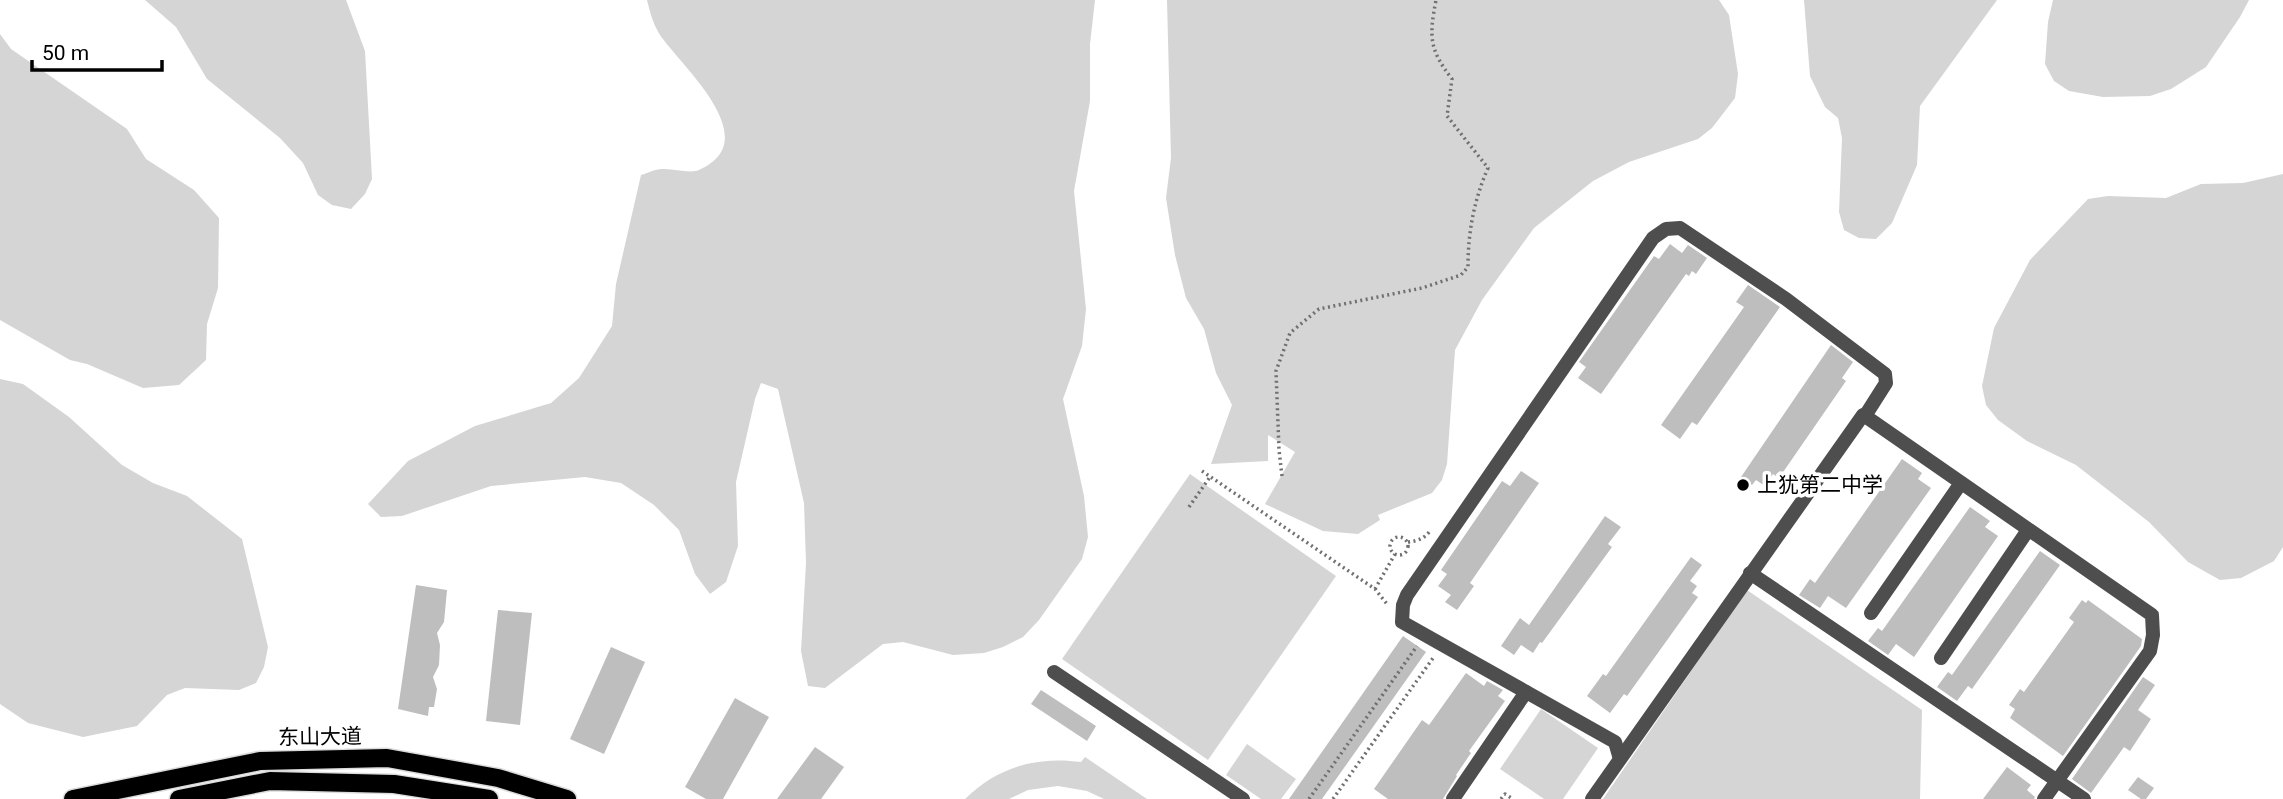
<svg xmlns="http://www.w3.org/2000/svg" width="2283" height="799" font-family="Roboto,'Noto Sans SC',sans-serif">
	<rect width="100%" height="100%" fill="#fff"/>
	<g fill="#d5d5d5">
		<path d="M145,0h201l19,51 7,128 -7,15 -14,15 -19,-4 -14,-10 -15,-32 -23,-25 -73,-59 -31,-52z"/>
		<path d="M647,0h448l-5,44v57l-16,90 12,118 -4,37 -19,53 21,97 4,41 -6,22 -43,61 -16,17 -20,10 -19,6 -31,2 -50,-13 -20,2 -58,44 -17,-2 -7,-35 5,-88 -2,-60 -26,-114 -17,-6 -6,16 -19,83 2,64 -12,36 -16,12 -15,-20 -16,-44 -25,-25 -33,-22 -36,-6 -94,9 -89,30 -21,1 -13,-13 40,-43 67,-35 76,-23 28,-25 33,-52 4,-42 25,-109c7,-2 14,-6 21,-6 11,-1 27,5 37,1 68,-30 -17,-103 -39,-135 -7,-11 -10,-23 -13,-35z"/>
		<path d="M1167,0h552l10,15 9,59 -3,24 -23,30 -14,11 -69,23 -36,19 -59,47 -52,72 -27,50 -8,114 -5,16 -10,13 -54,22 2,5 -22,14 -35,-3 -58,-27 30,-52 -27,-17v26l-57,3 21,-59 -16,-32 -12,-44 -18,-31 -11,-43 -9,-57 5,-40z"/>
		<path d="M1804,0h193l-77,106 -3,59 -25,58 -16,16 -17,-1 -15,-8 -5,-18 3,-74 -4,-20 -13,-11 -15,-31z"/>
		<path d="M2053,0h196l-9,17 -34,50 -35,22 -21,7 -47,1 -34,-6 -15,-10 -9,-17 3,-42z"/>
		<path d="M0,34l11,15 116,80 19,30 48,31 25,28 -1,70 -11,36 -1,36 -27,25 -36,3 -56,-24 -17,-4 -70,-40z"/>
		<path d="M2283,174v373l-9,14 -33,17 -21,2 -32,-18 -39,-40 -73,-57 -49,-24 -29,-21 -12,-15 -4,-19 12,-58 36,-68 58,-61 20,-3 58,2 35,-14 42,-1z"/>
		<path d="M0,379l23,5 46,33 53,48 31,18 34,13 55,43 26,108 -4,20 -8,16 -17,7 -54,-2 -18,7 -30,31 -54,11 -55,-14 -28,-19z"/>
		<path d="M1190,474l146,102 -128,184 -146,-101z"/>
		<path d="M1747,590l175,120 -2,89h-317z"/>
		<path d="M1541,709l57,39 -35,51h-19l-44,-30z"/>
		<path d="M1247,744l49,35 -15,20h-20l-35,-24z"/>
		<path d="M1085,757l62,42h-43l-17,-8 -29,-5 -30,4 -19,9h-44c32,-32 72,-43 116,-37z"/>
	</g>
	<g fill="#bebebe">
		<path d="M1670,244l12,9 6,-8 19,13 -11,16 -4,-3 -3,5 -3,-2 -85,120 -23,-16 8,-11 -7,-5 75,-106 5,3z"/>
		<path d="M1748,285l32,22 -83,118 -5,-3 -12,17 -19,-14 83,-118 -8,-5z"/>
		<path d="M1831,345l22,17 -11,16 4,3 -67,97 -6,-4 -8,12 -9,-6 -4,5 -11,-8z"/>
		<path d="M1902,459l20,14 -4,6 13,9 -85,120 -18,-12 -8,12 -21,-13 11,-16 5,4z"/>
		<path d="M1521,471l18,12 -69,100 4,3 -17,24 -12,-8 6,-7 -13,-9 9,-12 -6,-4 61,-89 8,5z"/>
		<path d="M1970,507l20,14 -5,6 13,9 -84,121 -18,-13 -8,11 -20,-14 10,-13 4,3z"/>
		<path d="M1605,516l16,11 -13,17 4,3 -70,96 -2,-1 -7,11 -12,-8 -7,10 -13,-9 19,-28 9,7z"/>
		<path d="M2040,551l20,14 -88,124 -4,-3 -11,15 -20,-14 11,-15 4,3z"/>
		<path d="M1691,557l11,8 -12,16 7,5 -5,7 6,4 -71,99 -3,-2 -14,19 -23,-17 16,-22 3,2z"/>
		<path d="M416,585l31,5 -3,32 -7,11 3,12 -1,20 -6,12 4,12 -3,18h-5l-1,9 -30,-7z"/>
		<path d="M2082,600l4,3 2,-3 54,39 -1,7 -14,20 -64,90 -53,-38 5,-9 -6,-4 11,-16 4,3 50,-70 -5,-4z"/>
		<path d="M498,610l34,3 -12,112 -34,-4z"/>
		<path d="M1403,636l23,16 -104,147h-33z"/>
		<path d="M611,647l34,15 -41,92 -34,-15z"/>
		<path d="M1466,673l18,13 3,-5 16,9 -5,6 7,5 -36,50 2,2 -15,22 1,1 -14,23h-55l-14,-10 48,-69 7,5z"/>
		<path d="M2143,677l12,8 -17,25 13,9 -21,32 -6,-4 -33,46 -19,-14z"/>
		<path d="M1041,690l55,36 -9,15 -56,-37z"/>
		<path d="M735,698l34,19 -46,82h-17l-21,-12z"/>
		<path d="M815,747l29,20 -23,32h-44z"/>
		<path d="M2007,767l24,18 -4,5 8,7 -1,2h-51z"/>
		<path d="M2138,777l16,11 -8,11h-5l-13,-9z"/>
	</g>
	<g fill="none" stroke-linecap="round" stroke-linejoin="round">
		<defs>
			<g id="primary">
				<path d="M73,799l187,-38 127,-3 111,20 69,21"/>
				<path d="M179,799l91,-18 124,3 95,15"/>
			</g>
		</defs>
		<use href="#primary" stroke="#dbdbdb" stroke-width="21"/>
		<g stroke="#707070" stroke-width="3.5" stroke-dasharray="2 3.5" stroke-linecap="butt">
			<path d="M1202,471l173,118 12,15"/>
			<path d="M1282,476l-3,-26 -3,-79 14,-38 29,-24 103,-21 39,-13 7,-8c0,-35 6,-67 20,-99l-41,-52 5,-37c-23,-30 -23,-42 -16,-79"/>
			<path d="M1189,507l21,-30"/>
			<circle cx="1399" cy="546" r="9"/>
			<path d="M1408,542c9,-1 16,-3 22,-11"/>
			<path d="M1375,589l20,-35"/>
			<path d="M1309,799l108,-153"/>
			<path d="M1333,799l100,-141"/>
			<path d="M1501,799l4,-5 8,5"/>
		</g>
		<g stroke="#4e4e4e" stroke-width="14">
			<path d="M1750,573l334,226"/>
			<path d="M1871,613l90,-130"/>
			<path d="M1941,658l87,-128"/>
			<path d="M1054,672l189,127"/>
			<path d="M1620,759l-5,-17 -213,-120 1,-17 4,-10 246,-357 13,-9 14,-1 106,71 99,75 1,9 -21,33 287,199 1,20 -3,16 -106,148"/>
			<path d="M1453,799l73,-107"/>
		</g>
		<path stroke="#4e4e4e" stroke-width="14" d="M1592,799l271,-384 2,1"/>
		<use href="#primary" stroke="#000" stroke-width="18"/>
	</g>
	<circle fill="#000" stroke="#fff" stroke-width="2.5" cx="1743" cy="485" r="7"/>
	<g text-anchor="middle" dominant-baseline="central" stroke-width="7" stroke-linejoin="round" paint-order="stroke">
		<g font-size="21" fill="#000" stroke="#fff" text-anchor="start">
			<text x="1757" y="485">上犹第二中学</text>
		</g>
		<g font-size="21" fill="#000" stroke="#fff">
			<text transform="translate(320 737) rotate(-1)">东山大道</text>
		</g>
	</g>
	<path d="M32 60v10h130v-10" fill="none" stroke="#000000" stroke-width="3.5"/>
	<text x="42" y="60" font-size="21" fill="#000000" stroke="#ffffff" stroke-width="5" paint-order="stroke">50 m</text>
</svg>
